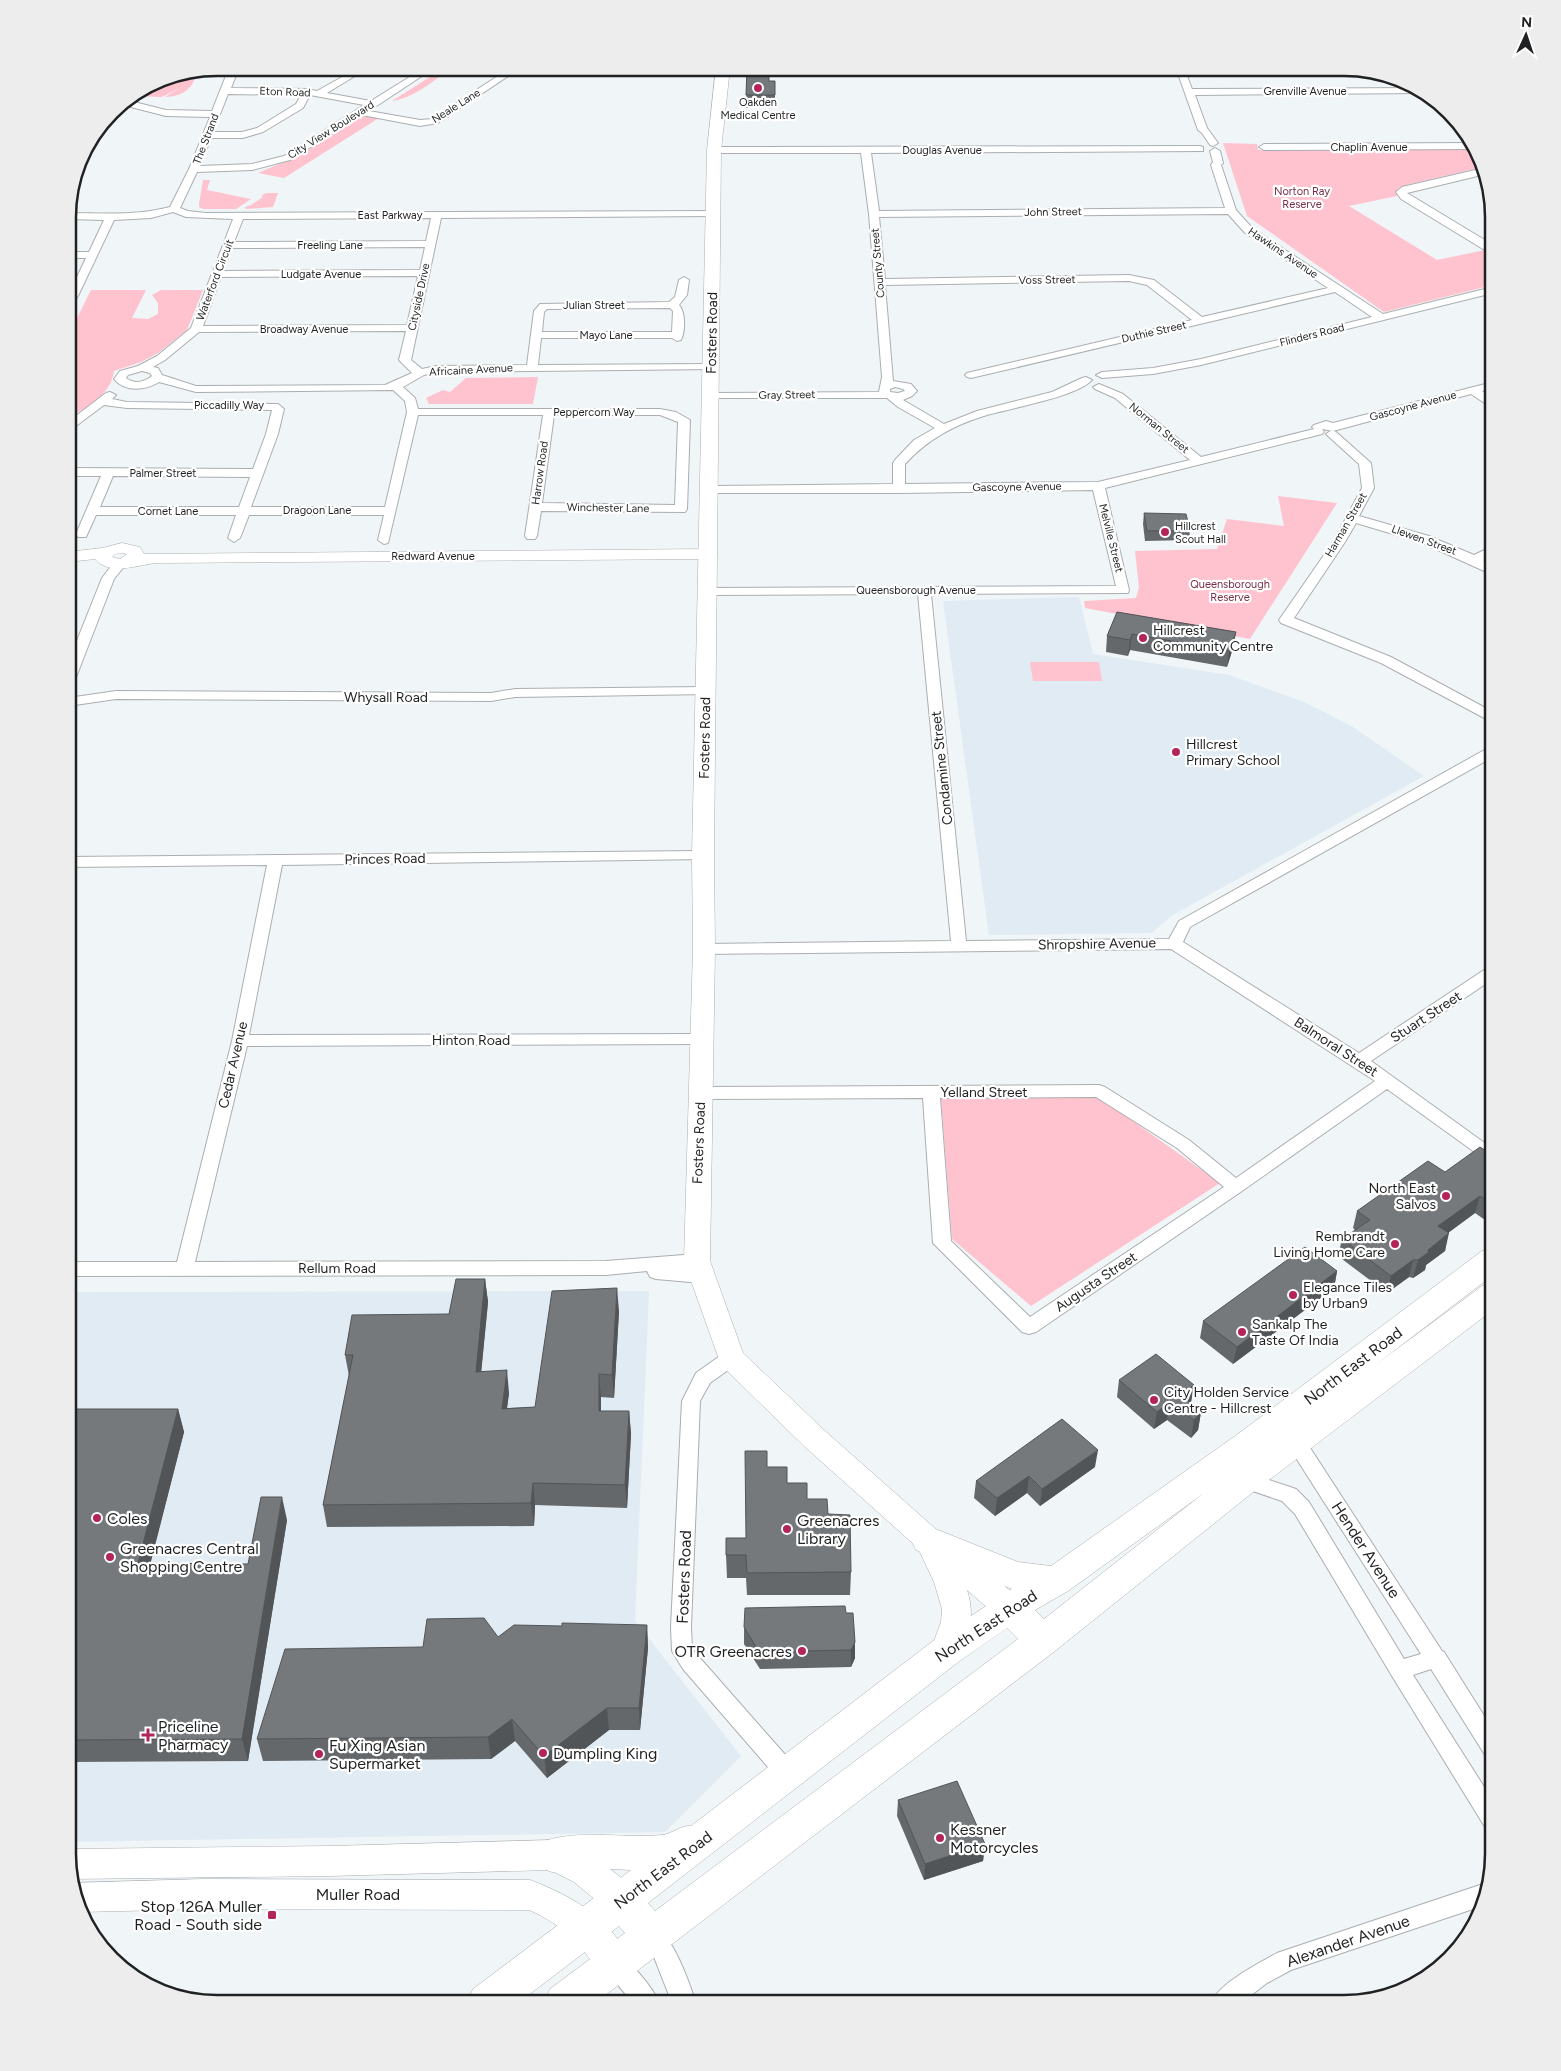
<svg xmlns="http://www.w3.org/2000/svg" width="1561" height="2071" font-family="Figtree,sans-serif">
	<rect width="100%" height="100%" fill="#f0f5f8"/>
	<g fill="#e0ebf4">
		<path d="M1079,597l14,57 136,21 75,27 49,25 71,49 -253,140 -19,17 -163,2 -46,-334z"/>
		<path d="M649,1291l-14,330 106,135 -76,76 -597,10v-550z"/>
	</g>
	<g fill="#ffc2cf">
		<path d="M441,70h5c-12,13 -37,29 -54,31z"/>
		<path d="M192,72l3,6c-4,13 -17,19 -30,19l15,-9 -18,9 -30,-1 28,-17z"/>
		<path d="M364,116l15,2 -95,60 -26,-5 44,-19 18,-11 -1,-2 9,-3 22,-14 -1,-2z"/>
		<path d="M1223,143l34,1 1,6 217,-1 8,18 -73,17 -12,4 -1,8 -48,10 88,54 48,-10 8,1v34l-109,27 -137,-96z"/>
		<path d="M203,180h7l-3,10 44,9 -15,10h-33l-4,-2v-3z"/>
		<path d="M266,193h12l-5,14 -27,2 -1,-2 6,-2 12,-8 -2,-1z"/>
		<path d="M91,290h55l-14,28 16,1 10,-5v-11l-6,-8 9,-5h42l-16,40 -29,23 -17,9 -27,9c-4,26 -26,34 -46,48v-101h9z"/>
		<path d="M538,377l-5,27h-104l-3,-6 17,-8 7,2 16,-14z"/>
		<path d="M1278,496l59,7 -87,136 -165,-31 -1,-7 52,-3 3,-11 -4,-36 82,-2 10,-30 57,7z"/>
		<path d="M1030,662h69l3,19h-69z"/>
		<path d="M1099,1097l121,86 -189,123 -79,-67 -11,-140z"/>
	</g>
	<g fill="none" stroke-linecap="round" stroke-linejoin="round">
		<defs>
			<g id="minor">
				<path d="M229,68h10l-8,20 76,1 10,2 41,-23h10l-41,25 44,8 53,-33h10l-65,43 51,9 12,-1 78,-51h10l-82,55 -18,3 -58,-11 -72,45 -38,10 -55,2 -17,36 8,3 18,2 512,-2 1,2 -5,3 -273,2 -30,142 11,9 14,-3 91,-1 7,-54 6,-7 129,-2 6,-5 4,-17 5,-3 5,3 -2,15 -8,10c7,8 6,27 2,35l-4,1 -5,-3h-131l-3,27 174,-1 6,3 -2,2 -280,3 -12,3 -21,12 12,11 3,11h242l16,3 14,8 -3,89 -2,3 -144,-1 -4,25 -2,3h-8l-2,-3 18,-121h-125l-30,128 -4,1 -6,-4 6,-25h-135l-9,23 -6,4 -6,-4 8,-23h-140l-10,22h-8l-2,-3 25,-58h-33v-8l185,1 13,-35 6,-24 -145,-2 -23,-3 -32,24 -4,1v-8l38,-29 4,-1 6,3 -4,4 15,3 151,2 6,5 -6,25 -27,73h134l22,-95 -2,-11 -12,-11 -197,2 -37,-10c-13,8 -33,11 -45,-3l6,-8 18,-5 19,-10 34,-28 42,-109 -47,-2 -13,-5 -22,6 -37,2 -36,76 -6,9 -4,1v-10l18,-38h-18v-6h21l15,-32 -36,-1v-6c35,0 68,3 102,-6l19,-38 21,-52 -44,-1 -47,-12 7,-4 40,10 46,1zM228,94l73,1 -5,9 -39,24 -15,4h-29zM310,95l54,10 -80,51 -32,8 -52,2 11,-28h32l20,-6 40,-24zM431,218l-5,23 -192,1 9,-23zM425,247l-5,23 -197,1 9,-23zM418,276l-11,49 -204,1 18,-49zM670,308l3,3 -1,21h-130l2,-20 3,-3zM406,331l-7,29 13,13 -27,12 -189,1 -34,-11 -4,-7 -5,-1 12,-7 34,-28zM142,371l8,2 2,3c-8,6 -17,9 -26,2l2,-3zM554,415h106l18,7 -3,83 -133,-2zM113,476l137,1 -11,30h-139z"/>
				<path d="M1176,68h8l8,21 228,-1 5,5 -230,2 12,33 11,15 -5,3 -3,-1 -8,-12 -4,-3z"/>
				<path d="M1472,143l3,6 -211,1 -5,-3 5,-3z"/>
				<path d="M1200,146l3,1v4l-332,2 8,58 346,-3 -14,-43 2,-3 -3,-11 5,-3 5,3 3,12 -2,2 15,45 17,19 130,85 110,-27v6l-292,72 -48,9 -51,4 -6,-3 6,-3 51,-4 48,-9 171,-42 -37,-25 -364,86 -4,-1 -2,-2 2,-2 225,-53 -45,-35 -18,-4 -244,4 8,96 18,3 6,7 -5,5 -9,4 41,24 33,-13 75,-19 30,-14 4,-1 6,3c-16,17 -81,28 -105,35 -33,10 -59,24 -82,49v20l193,-2 92,-22 -75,-62 -20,-9 -2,-2 6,-3 24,10 78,63 113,-28 -2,-2 2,-2 12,-4 7,2 160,-41v6l-11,3 11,8v8l-4,-1 -18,-12 -138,37 -11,-2 2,3 -2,2 -217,54 24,102 -1,3 -197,1 35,347 203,-2 10,-18 309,-173 5,-1v10l-303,170 -7,15 176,111 128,-85 6,-1v12l-122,82 122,88v14l-6,-2 -100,-72 -145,102 -206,141 -7,2 -7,-2 -89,-89 -10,-145 -222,1 -6,-2 -2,-4 2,-4 6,-2 398,-2 6,2 84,53 47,38 139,-97 -204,-132 -467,5 -6,-1 -2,-4 2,-4 6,-1 247,-3 -33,-347 -210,1 -6,-4 1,-3 413,-2 -23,-96 -194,3h-194l-2,-3 6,-4 184,-2v-21l2,-3 19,-20 21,-12 -37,-21 -11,-9h-180l-2,-2 6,-3 168,-1 3,-15 -13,-163 -8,-61h-147l-5,-3 5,-3zM1228,214l17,19 83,55 -126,29 -48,-37 -25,-5 -244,4 -6,-62zM895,387l8,2 2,2 -7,2 -8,-1v-3zM1096,1097l81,51 47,39 -194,130 -79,-76 -11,-143z"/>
				<path d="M1484,168l2,6 -79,19 86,52v6l-10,-2 -82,-50 -5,-7 6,-5z"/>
				<path d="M1332,430l4,2 35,31 3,25 -15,28 70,20 45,19 19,-9v9l-10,5 10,6v9l-73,-33 -64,-19 -11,19 -51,76 97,39 102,55v9l-5,-1 -107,-57 -100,-40 -2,-3 54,-78 29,-54 -3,-24 -31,-28 -2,-2z"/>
				<path d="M120,560l6,4 -12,15 -39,101 -2,3 -5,1v-21l34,-85 13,-17z"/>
				<path d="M705,687l5,1 2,3 -2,3 -195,3 -24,4 -375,-2 -48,7v-8l48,-7 375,2 24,-4z"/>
				<path d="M703,851l5,2 2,3 -2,3 -426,6 -33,170 452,-1 6,1 2,4 -2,4 -6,1 -454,2 -52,216 411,-1 91,-7 6,2 3,5 -3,5 -14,2 19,3 3,5 -3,5 -6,2 -46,-4 -6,-2 -3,-6 -41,4 -538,1v-14h109l55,-221 35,-176 -199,2v-10z"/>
				<path d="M731,1351l7,2 2,5 -2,5 -28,20 -10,18 -9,226 1,22 104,118 3,7 -3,7 -8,3 -8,-3 -97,-112 -11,-18 -1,-24 11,-226 14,-28 28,-20z"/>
				<path d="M1296,1434l7,3 139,214 2,1 49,78v28l-8,-3 -54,-86 -18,6 80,126v29l-8,-3 -93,-151 -97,-162 -13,-13 -44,-15 -3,-6 3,-6 7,-2 51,17 13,13 95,157 17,-5 -132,-207 -3,-5 3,-5z"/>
				<path d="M1483,1884l2,1 -6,22 -188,63 -24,13 -26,20h-30c7,-19 48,-40 66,-50z"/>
				<path d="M652,1926c21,8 37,56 44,77h-24l-18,-46 -10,-12 -3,-8 3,-8z"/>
				<path d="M615,1953c14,5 39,36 44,50h-26l-26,-31 -4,-8 4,-8z"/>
			</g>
			<path id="tertiary" d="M122,543l18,4 4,7 565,-5 6,1 2,4 -2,4 -6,1 -553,4c-18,2 -47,13 -61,-4l-27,3v-10l34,-4zM122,553l5,1 -7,5 -8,-2 3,-3z"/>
			<g id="secondary">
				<path d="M716,68h14l-9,82 -7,706 1,93 -5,312 33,92 81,77 114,101 82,68 4,9 -4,9 -11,4 -11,-4 -31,-27c9,28 1,46 -11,71l-11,4 -11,-4 -4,-9 11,-30 1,-13 -8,-27 -16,-34 -114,-102 -83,-81 -37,-104 9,-312 -1,-93 15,-706z"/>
				<path d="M552,1840c30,11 73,31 87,61l-5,11 -12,4 -12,-4 -36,-30 -24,-12 -220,6 -259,3 -4,-25 2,-5 261,-3z"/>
				<path d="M204,1879l326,1c43,16 83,40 102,84l-5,11 -12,5c-20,-8 -26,-25 -40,-40 -12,-12 -30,-23 -46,-30l-325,-1 -123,3 -8,-19 -2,-10z"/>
			</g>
			<path id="trunk" d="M1493,1248v27l-119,91 108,-80 11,-4v28l-236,179 -202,162 -460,352h-51l6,-14 75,-56 -6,-7 -101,77h-51l6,-14 158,-119 -40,-2 -39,4 -13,-5 -6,-12 6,-12c39,-15 82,-4 123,-8 10,-1 19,-10 29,-9l242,-185 79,-52 -96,-39 -5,-10 5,-10 12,-4 90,36 33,4 187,-132 244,-183zM1204,1493l-160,126 -9,-9 33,-19zM1007,1628l11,11 -363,272 -7,-8 309,-240z"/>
		</defs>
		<use href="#minor" stroke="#aaaeb1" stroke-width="2"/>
		<use href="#tertiary" stroke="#aaaeb1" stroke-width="1"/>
		<use href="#secondary" stroke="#aaaeb1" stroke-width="1"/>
		<use href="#trunk" stroke="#aaaeb1" stroke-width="1"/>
		<use href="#minor" fill="#fff" fill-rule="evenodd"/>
		<use href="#tertiary" fill="#fff" fill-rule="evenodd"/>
		<use href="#secondary" fill="#fff" fill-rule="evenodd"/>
		<use href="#trunk" fill="#fff" fill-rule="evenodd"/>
	</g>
	<g fill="#65686b">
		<path d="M747,68l22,13h6v27h-29z"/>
		<path d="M1144,513l46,17 -1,10 -44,1 -2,-17z"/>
		<path d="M1117,612l119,20 -3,16 -6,19 -97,-17 -2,6 -22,-4 1,-16z"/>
		<path d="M1494,1156v58l-9,6 -10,-7 -27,20 -3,18 -19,14 -1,5 -12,8 -4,-1 -22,16 -49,-37 4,-17 13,-9 -2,-2 4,-17 88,-39z"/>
		<path d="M1337,1271l-3,17 -101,76 -33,-26 3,-17z"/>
		<path d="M485,1279l3,23 -7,70 28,21 -2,15 28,-1 84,-96 -5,87 -13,-1v14h28l2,23 -4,74 -92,-3 -1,21 -207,1 -4,-22 26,-129 -4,-21 104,-41z"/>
		<path d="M1119,1380l75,5 -3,17 -1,1 11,9 -3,18 -7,8 -24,-18 -13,9 -37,-32z"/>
		<path d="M68,1409h110l6,23 -34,131 98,1 39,-44 -39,241 -180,1z"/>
		<path d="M767,1467l40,32 21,15 23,58 -1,23h-103l-1,-17h-19l-1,-23 20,-17z"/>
		<path d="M1095,1467l-55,39 -13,-13 -32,23 -21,-18 2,-17z"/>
		<path d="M846,1613l9,29v16l-4,9 -91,2 -16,-25v-17z"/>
		<path d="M647,1625l1,23 -8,82h-31l-62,48 -32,-37 -24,18 -228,2 -6,-22 166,-92 75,-10z"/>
		<path d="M898,1800l87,44 -2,17 -59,19 -27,-64z"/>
	</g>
	<g fill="#525557">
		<path d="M1236,632l-3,16 -6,19 2,-16z"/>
		<path d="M1132,634l-2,16 -2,6 2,-16z"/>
		<path d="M1480,1196l-5,17 -41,30 4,-17z"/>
		<path d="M1494,1200v14l-9,6 5,-17z"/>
		<path d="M1449,1233l-4,18 -19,14 -1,5 -12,8 5,-18 10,-10z"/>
		<path d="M1413,1260l-4,17 -22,16 4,-17z"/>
		<path d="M1337,1271l-3,17 -101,76 4,-17z"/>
		<path d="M485,1279l3,23 -9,93 -3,-23z"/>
		<path d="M617,1288l2,23 -5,87 -2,-23z"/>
		<path d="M507,1370l2,23 -5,38 -2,-22z"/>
		<path d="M599,1374l2,23v37l-2,-23z"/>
		<path d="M1194,1385l-3,17 -10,8v-15z"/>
		<path d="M1170,1402l-3,18 -13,9 3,-17z"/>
		<path d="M178,1409l6,23 -39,153 -7,-22z"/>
		<path d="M629,1411l2,23 -4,74 -2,-23z"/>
		<path d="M1201,1412l-3,18 -7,8 3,-18z"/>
		<path d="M1098,1450l-3,17 -55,39 2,-17z"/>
		<path d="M1029,1476l-2,17 -32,23 2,-18z"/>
		<path d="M533,1483l2,22 -1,21 -3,-23z"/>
		<path d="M282,1497l5,23 -39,241 -6,-22z"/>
		<path d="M647,1625l1,23 -8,82 -1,-22z"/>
		<path d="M855,1642v16l-4,9v-17z"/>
		<path d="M607,1708l2,22 -62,48 -3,-22z"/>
		<path d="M512,1719l3,22 -24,18 -3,-22z"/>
		<path d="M985,1844l-2,17 -59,19 1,-16z"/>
	</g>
	<g fill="#75797c" stroke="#525557">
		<path d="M747,68h22v13h6v14h-29z"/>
		<path d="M1144,513l42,1 4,16 -43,1z"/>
		<path d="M1117,612l119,20 -7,19 -97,-17 -2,6 -23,-4z"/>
		<path d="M1480,1147l14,9v44l-4,3 -10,-7 -42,30 11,7 -21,17 1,2 -11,8h-5l-22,16 -49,-37 28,-19 -13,-9 71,-50 17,11z"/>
		<path d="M1305,1247l32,24 -100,76 -34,-26z"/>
		<path d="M456,1279h29l-9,93 31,-2 -5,39 33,-2 17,-116 65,-3 -5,87 -13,-1v37h30l-4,74 -92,-2 -2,20 -208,2 30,-150h-8l7,-40 97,-1z"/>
		<path d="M1156,1354l38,31 -13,10 20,17 -7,8 -24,-18 -13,10 -38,-32z"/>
		<path d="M68,1409h110l-40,154 110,1 13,-67h21l-40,242 -174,1z"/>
		<path d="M1062,1419l36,31 -56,39 -13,-13 -32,22 -21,-17z"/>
		<path d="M745,1451h22v16h20v16h20v16h20l1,15 22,1 1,57 -104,1 -1,-18h-20v-17h20z"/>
		<path d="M845,1606l1,7h7l2,29 -4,8 -92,2 -15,-25 1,-19z"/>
		<path d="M484,1618l14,19 16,-12 48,1v-3l85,2 -8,83h-32l-63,48 -32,-37 -24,18 -231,2 28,-90 138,-2 4,-28z"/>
		<path d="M957,1781l28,63 -60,20 -27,-64z"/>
	</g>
	<g fill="#b2245a" stroke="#fff" stroke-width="2">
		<circle cx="758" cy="88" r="5"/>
		<circle cx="1165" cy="532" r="5"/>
		<circle cx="1143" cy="638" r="5"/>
		<circle cx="1176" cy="752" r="5"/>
		<circle cx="1446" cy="1196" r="5"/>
		<circle cx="1395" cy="1244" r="5"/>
		<circle cx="1293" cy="1295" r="5"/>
		<circle cx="1242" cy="1332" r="5"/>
		<circle cx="1154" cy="1400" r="5"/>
		<circle cx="97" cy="1518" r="5"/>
		<circle cx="787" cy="1529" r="5"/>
		<circle cx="110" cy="1557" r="5"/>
		<circle cx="802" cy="1651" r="5"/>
		<path d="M145.5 1727.5h5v5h5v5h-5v5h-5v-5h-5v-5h5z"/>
		<circle cx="543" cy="1753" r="5"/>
		<circle cx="319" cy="1754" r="5"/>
		<circle cx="940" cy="1838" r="5"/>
		<rect x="267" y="1910" width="10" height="10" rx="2.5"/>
	</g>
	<g text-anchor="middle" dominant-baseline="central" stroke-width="4.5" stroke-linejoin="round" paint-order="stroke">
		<g font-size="11" fill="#1f2122" stroke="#fff">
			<text x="1305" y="91">Grenville Avenue</text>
			<text transform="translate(285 92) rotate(2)">Eton Road</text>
			<text transform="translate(456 106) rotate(-32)">Neale Lane</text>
			<text transform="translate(331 130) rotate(-32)">City View Boulevard</text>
			<text transform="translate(206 139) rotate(-69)">The Strand</text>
			<text x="1369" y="147">Chaplin Avenue</text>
			<text x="942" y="150">Douglas Avenue</text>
			<text transform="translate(1053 212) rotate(-1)">John Street</text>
			<text x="390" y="215">East Parkway</text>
			<text x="330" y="245">Freeling Lane</text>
			<text transform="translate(1283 253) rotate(34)">Hawkins Avenue</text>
			<text transform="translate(878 263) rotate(-95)">County Street</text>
			<text x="321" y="274">Ludgate Avenue</text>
			<text transform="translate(215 280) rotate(-69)">Waterford Circuit</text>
			<text transform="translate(1047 280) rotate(-1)">Voss Street</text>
			<text transform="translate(419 297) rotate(-78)">Cityside Drive</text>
			<text x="594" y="305">Julian Street</text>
			<text x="304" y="329">Broadway Avenue</text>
			<text transform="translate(1154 332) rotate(-13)">Duthie Street</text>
			<text x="606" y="335">Mayo Lane</text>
			<text transform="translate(1312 335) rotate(-14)">Flinders Road</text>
			<text transform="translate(471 370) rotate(-3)">Africaine Avenue</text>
			<text transform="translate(787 395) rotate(-1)">Gray Street</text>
			<text x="229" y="405">Piccadilly Way</text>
			<text transform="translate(1413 406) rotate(-15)">Gascoyne Avenue</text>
			<text x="594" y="412">Peppercorn Way</text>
			<text transform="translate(1159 428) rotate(39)">Norman Street</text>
			<text x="163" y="473">Palmer Street</text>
			<text transform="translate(540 473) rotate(-82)">Harrow Road</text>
			<text transform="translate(1017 487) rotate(-1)">Gascoyne Avenue</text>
			<text transform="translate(608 508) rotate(1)">Winchester Lane</text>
			<text x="317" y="510">Dragoon Lane</text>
			<text x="168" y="511">Cornet Lane</text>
			<text transform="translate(1346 525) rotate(-60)">Harman Street</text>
			<text transform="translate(1111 538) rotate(76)">Melville Street</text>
			<text transform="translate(1424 540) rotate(20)">Llewen Street</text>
			<text x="433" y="556">Redward Avenue</text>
			<text x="916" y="590">Queensborough Avenue</text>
		</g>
		<g font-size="11" fill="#1f2122" stroke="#fff">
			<text x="758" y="102">Oakden<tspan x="758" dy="13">Medical Centre</tspan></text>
			<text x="1175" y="526" text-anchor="start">Hillcrest<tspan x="1175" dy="13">Scout Hall</tspan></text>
		</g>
		<g font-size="11" fill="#772e45" stroke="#fff">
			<text x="1302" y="191">Norton Ray<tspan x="1302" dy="13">Reserve</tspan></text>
			<text x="1230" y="584">Queensborough<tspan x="1230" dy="13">Reserve</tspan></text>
		</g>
		<g font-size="14" fill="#1f2122" stroke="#fff">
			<text transform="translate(712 333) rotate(-89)">Fosters Road</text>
			<text x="386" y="697">Whysall Road</text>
			<text transform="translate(705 738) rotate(-89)">Fosters Road</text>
			<text transform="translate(942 768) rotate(-96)">Condamine Street</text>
			<text transform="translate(385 859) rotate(-1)">Princes Road</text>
			<text transform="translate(1097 944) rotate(-1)">Shropshire Avenue</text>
			<text transform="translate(1426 1017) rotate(-33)">Stuart Street</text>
			<text x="471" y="1040">Hinton Road</text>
			<text transform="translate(1336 1047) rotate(33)">Balmoral Street</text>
			<text transform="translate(233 1065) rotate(-77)">Cedar Avenue</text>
			<text x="984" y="1092">Yelland Street</text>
			<text transform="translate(699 1143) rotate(-88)">Fosters Road</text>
			<text x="337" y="1268">Rellum Road</text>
			<text transform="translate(1096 1282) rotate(-34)">Augusta Street</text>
		</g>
		<g font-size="14" fill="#1f2122" stroke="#fff" text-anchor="start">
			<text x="1153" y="630">Hillcrest<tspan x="1153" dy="16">Community Centre</tspan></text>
			<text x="1186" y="744">Hillcrest<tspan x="1186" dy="16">Primary School</tspan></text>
			<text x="1436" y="1188" text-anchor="end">North East<tspan x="1436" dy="16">Salvos</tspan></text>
			<text x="1385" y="1236" text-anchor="end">Rembrandt<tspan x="1385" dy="16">Living Home Care</tspan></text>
			<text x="1303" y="1287">Elegance Tiles<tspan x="1303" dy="16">by Urban9</tspan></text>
			<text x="1252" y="1324">Sankalp The<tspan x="1252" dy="16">Taste Of India</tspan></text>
			<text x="1164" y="1392">City Holden Service<tspan x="1164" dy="16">Centre - Hillcrest</tspan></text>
		</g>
		<g font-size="16" fill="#1f2122" stroke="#fff">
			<text transform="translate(1353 1366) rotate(-37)">North East Road</text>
			<text transform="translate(1366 1550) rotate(57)">Hender Avenue</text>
			<text transform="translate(684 1577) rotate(-88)">Fosters Road</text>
			<text transform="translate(986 1626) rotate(-33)">North East Road</text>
			<text transform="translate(663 1870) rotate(-37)">North East Road</text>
			<text x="358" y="1894">Muller Road</text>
			<text transform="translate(1348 1941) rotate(-19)">Alexander Avenue</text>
		</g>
		<g font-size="16" fill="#1f2122" stroke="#fff" text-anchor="start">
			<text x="107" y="1518">Coles</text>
			<text x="797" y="1520">Greenacres<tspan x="797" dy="18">Library</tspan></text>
			<text x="120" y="1548">Greenacres Central<tspan x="120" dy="18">Shopping Centre</tspan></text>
			<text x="792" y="1651" text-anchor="end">OTR Greenacres</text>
			<text x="158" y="1726">Priceline<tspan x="158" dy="18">Pharmacy</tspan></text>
			<text x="329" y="1745">Fu Xing Asian<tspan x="329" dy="18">Supermarket</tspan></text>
			<text x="553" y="1753">Dumpling King</text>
			<text x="950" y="1829">Kessner<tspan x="950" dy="18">Motorcycles</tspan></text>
			<text x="262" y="1906" text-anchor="end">Stop 126A Muller<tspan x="262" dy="18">Road - South side</tspan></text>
		</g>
	</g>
	<path d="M0 0H1561V2071H0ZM217 76H1344A141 141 0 0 1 1485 217V1854A141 141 0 0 1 1344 1995H217A141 141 0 0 1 76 1854V217A141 141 0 0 1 217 76Z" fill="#ededed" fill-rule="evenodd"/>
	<path fill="none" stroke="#1f2122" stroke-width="2.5" d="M217 76H1344A141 141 0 0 1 1485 217V1854A141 141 0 0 1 1344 1995H217A141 141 0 0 1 76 1854V217A141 141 0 0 1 217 76Z"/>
	<g transform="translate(1526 35) rotate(3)" stroke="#ffffff" stroke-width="4" paint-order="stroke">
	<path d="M0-4L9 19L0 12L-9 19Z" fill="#1f2122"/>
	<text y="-8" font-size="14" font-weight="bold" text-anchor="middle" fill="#1f2122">N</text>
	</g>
</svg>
